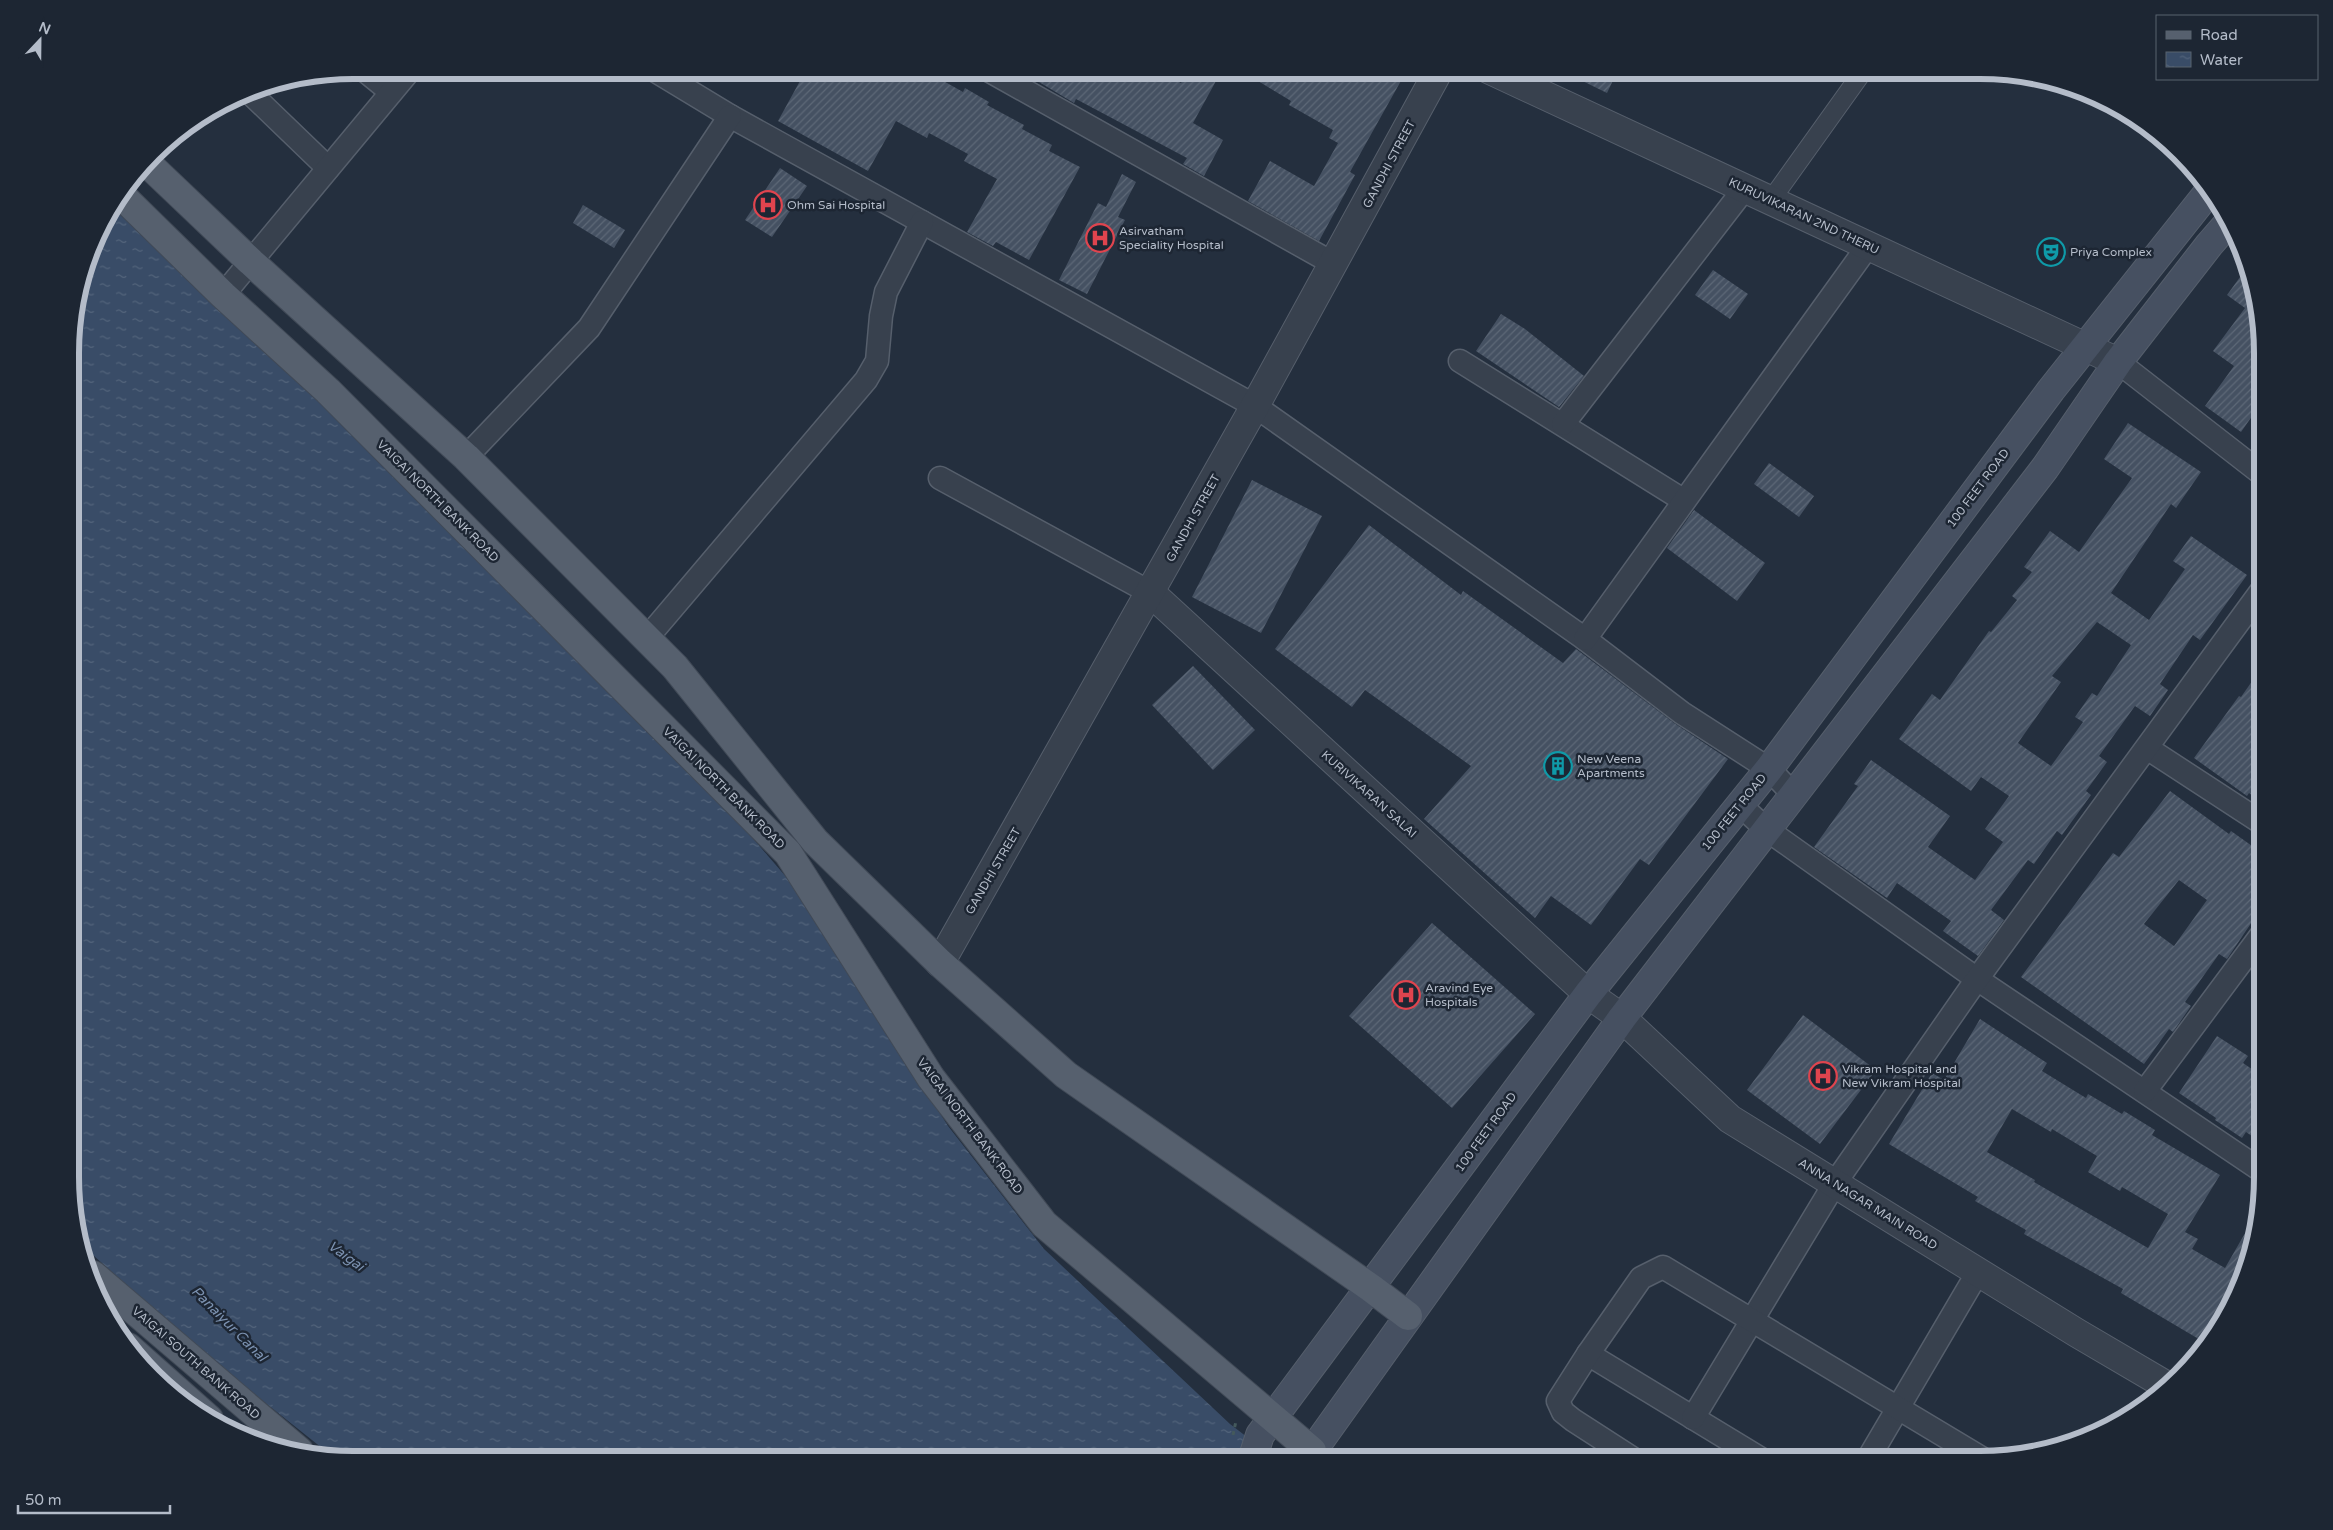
<svg xmlns="http://www.w3.org/2000/svg" width="2333" height="1530" font-family="'Varela Round',sans-serif">
	<defs>
		<pattern id="water-ripples" width="26" height="14" patternUnits="userSpaceOnUse" patternTransform="scale(1.25)"><rect width="26" height="14" fill="#394c67"/><path d="M2 4q2-2 4 0t4 0M15 11q2-2 4 0t4 0" fill="none" stroke="#53647b"/></pattern>
		<pattern id="building-hatch" width="6" height="6" patternUnits="userSpaceOnUse" patternTransform="scale(1.25)"><rect width="6" height="6" fill="#455162"/><path d="M-1 1l2-2M0 6l6-6M5 7l2-2" fill="none" stroke="#5d6877"/></pattern>
	</defs>
	<rect width="100%" height="100%" fill="#242f3e"/>
	<path fill="url(#water-ripples)" d="M114,209l332,311 124,134 154,151 76,88 148,233 96,123 186,175 47,36h-924l-21,-4 -144,-115 -105,-95 -11,-33v-896l27,-89z"/>
	<g fill="url(#building-hatch)" fill-rule="evenodd">
		<path d="M806,70h118l39,22 2,-4 24,14 -2,3 37,20 -2,4 30,16 -3,6 31,16 -51,93 -33,-18 -3,4 -26,-14 30,-53 -33,-18 4,-7 -39,-21 -2,5 -31,-17 -28,50 -90,-50z"/>
		<path d="M1019,70h107l13,7 4,-7h13l25,13 8,-13h33l-29,53 30,17 -19,36 -21,-12 4,-6 -111,-59 -2,4z"/>
		<path d="M1240,70h146l16,9 -52,93 5,3 -36,66 -71,-40 22,-40 44,25 24,-43 -9,-5 4,-8 -44,-25 2,-4z"/>
		<path d="M1560,70h58l-11,23z"/>
		<path d="M780,168l27,18 -35,51 -27,-17z"/>
		<path d="M1122,174l14,8 -18,35 7,3 -38,74 -28,-14 39,-77 8,4z"/>
		<path d="M583,205l42,25 -11,18 -41,-25z"/>
		<path d="M2248,266l5,14 9,55v67l-21,30 -36,-26 29,-40 -21,-15 32,-43 -18,-13z"/>
		<path d="M1713,270l35,24 -18,25 -35,-24z"/>
		<path d="M1501,314l24,15 59,47 -25,31 -83,-56z"/>
		<path d="M2128,423l73,49 -25,36 -5,-4 -60,89 38,27 36,-51 -12,-8 18,-25 56,39 -47,65 -7,-5 -33,49 8,6 -18,26 -15,-10 -36,50 8,6 -21,29 5,4 -29,40 -5,-4 -23,33 -6,-4 -37,50 13,10 -26,36 -35,-25 8,-10 -54,-38 -10,15 -73,-51 44,-61 -4,-2 17,-24 79,56 -22,31 47,33 28,-38 -18,-13 24,-33 -28,-19 -10,14 -72,-52 33,-45 8,6 49,-69 2,1 26,-32 -5,-4 20,-24 -8,-5 26,-36 29,21 53,-74 -28,-19zM2097,622l34,23 -34,51 -5,-3 -17,24 8,5 -32,44 -33,-23 43,-61 -9,-6z"/>
		<path d="M1769,463l45,33 -15,21 -45,-33z"/>
		<path d="M1252,480l70,36 -61,117 -69,-36z"/>
		<path d="M1694,510l71,53 -28,38 -70,-53z"/>
		<path d="M1369,525l92,70 2,-4 100,72 13,-14 98,74 54,36 -79,106 -9,-6 -49,66 -40,-29 -16,22 -111,-99 47,-53 -106,-76 -13,17 -77,-58z"/>
		<path d="M1193,666l62,64 -42,40 -61,-65z"/>
		<path d="M2262,667v136l-13,-10 -2,3 -53,-38 45,-62 2,1z"/>
		<path d="M2170,791l59,43 2,-3 31,22v54l-35,52 -8,-5 -34,48 6,4 -18,26 -4,-3 -25,35 -123,-87 92,-124 6,4zM2179,880l28,20 -33,46 -30,-22z"/>
		<path d="M1432,923l103,91 -83,94 -103,-92z"/>
		<path d="M1803,1015l73,55 -56,74 -73,-54z"/>
		<path d="M1980,1019l67,44 -5,8 44,27 2,-4 34,20 2,-3 31,19 -3,5 68,40 -35,57 13,7 -6,10 33,19 31,-54 2,1 -10,53 -1,2 -4,-2 -41,73 -81,-48 2,-4 -99,-55 2,-4 -51,-29 3,-4 -89,-53 43,-71 12,7zM2012,1109l39,23 1,-3 45,27 -9,16 32,19 2,-4 46,27 -20,34 -114,-66 1,-2 -48,-28z"/>
		<path d="M2217,1036l31,20 -5,7 19,13v67l-16,-11 -4,6 -27,-18 1,-2 -37,-25z"/>
	</g>
	<g fill="none" stroke-linecap="round" stroke-linejoin="round">
		<defs>
			<path id="pedestrian" d="M1771,200l93,-130"/>
			<g id="minor">
				<path d="M364,70l27,22"/>
				<path d="M654,70l76,46 525,290 330,233 97,74 87,56 24,25"/>
				<path d="M988,70l346,194"/>
				<path d="M248,91l80,77"/>
				<path d="M223,295l187,-225"/>
				<path d="M1460,361l223,139"/>
				<path d="M2118,362l144,112"/>
				<path d="M1563,424l182,-236"/>
				<path d="M466,457l123,-129 141,-212"/>
				<path d="M940,478l211,115"/>
				<path d="M647,638l219,-258 11,-19 4,-45 5,-24 36,-70"/>
				<path d="M1585,639l283,-393"/>
				<path d="M2147,748l115,75"/>
				<path d="M1740,805l26,24 211,150 285,192"/>
				<path d="M2145,1091l117,-157"/>
				<path d="M1588,1354l173,105"/>
				<path d="M1693,1418l142,-235 142,-204 285,-389"/>
				<path d="M1868,1459l110,-187"/>
				<path d="M1635,1460l-62,-40 -10,-8 -5,-11 30,-47 53,-76 22,-11 320,192"/>
			</g>
			<g id="tertiary">
				<path d="M1490,70l628,292"/>
				<path d="M1151,593l437,401 34,24 108,101 347,214 92,54"/>
				<path d="M940,963l315,-557 184,-336"/>
			</g>
			<g id="secondary">
				<path d="M1252,1460l8,-25 328,-441 181,-225 282,-379 159,-200"/>
				<path d="M1306,1460l316,-442 423,-550 73,-106 91,-117 20,-23"/>
			</g>
			<g id="primary">
				<path d="M148,164l103,98 215,195 209,210 140,174 125,122 126,112 305,213 37,28"/>
				<path d="M123,197l100,98 105,96 460,462 143,225 113,146 268,227"/>
				<path d="M93,1275l206,176"/>
				<path d="M128,1347l81,72"/>
			</g>
		</defs>
		<use href="#pedestrian" stroke="#565f6c" stroke-width="20"/>
		<use href="#minor" stroke="#565f6c" stroke-width="25"/>
		<use href="#tertiary" stroke="#565f6c" stroke-width="30"/>
		<use href="#secondary" stroke="#565f6c" stroke-width="30"/>
		<use href="#primary" stroke="#414a57" stroke-width="30"/>
		<path stroke="#44595c" stroke-width="3" stroke-dasharray="4 4" stroke-linecap="butt" d="M1233,1435l3,-14"/>
		<use href="#pedestrian" stroke="#38414e" stroke-width="18"/>
		<use href="#minor" stroke="#38414e" stroke-width="22"/>
		<use href="#tertiary" stroke="#38414e" stroke-width="28"/>
		<use href="#secondary" stroke="#465061" stroke-width="28"/>
		<use href="#primary" stroke="#56606e" stroke-width="28"/>
	</g>
	<defs>
		<symbol id="hospital-ring" viewBox="-11 -11 22 22"><circle r="9.5" fill="#1d2633" stroke="#e0444e" stroke-width="1.5"/><path d="M-5-5h3v3.5h4V-5h3V5h-3V1.5h-4V5h-3Z" fill="#e0444e"/></symbol>
		<symbol id="theatre-ring" viewBox="-11 -11 22 22"><circle r="9.5" fill="#1d2633" stroke="#0f9aa8" stroke-width="1.5"/><path d="M-5-5.5Q0-4 5-5.5V0Q5 5 0 6Q-5 5-5 0ZM-3.3-2.5H-1v1.5H-3.3ZM1-2.5H3.3v1.5H1ZM-2.8 1Q0 5.5 2.8 1Z" fill="#0f9aa8"/></symbol>
		<symbol id="building-ring" viewBox="-11 -11 22 22"><circle r="9.5" fill="#1d2633" stroke="#0f9aa8" stroke-width="1.5"/><path d="M-4-6H4V6H1V3H-1V6H-4ZM-2.5-4.3h1.7v1.8h-1.7ZM.8-4.3h1.7v1.8H.8ZM-2.5-1h1.7V.8h-1.7ZM.8-1h1.7V.8H.8Z" fill="#0f9aa8"/></symbol>
	</defs>
	<g fill-rule="evenodd">
		<use href="#hospital-ring" x="752" y="189" width="32" height="32"/>
		<use href="#hospital-ring" x="1084" y="222" width="32" height="32"/>
		<use href="#theatre-ring" x="2035" y="236" width="32" height="32"/>
		<use href="#building-ring" x="1542" y="750" width="32" height="32"/>
		<use href="#hospital-ring" x="1390" y="979" width="32" height="32"/>
		<use href="#hospital-ring" x="1807" y="1060" width="32" height="32"/>
	</g>
	<g text-anchor="middle" dominant-baseline="central" stroke-width="5" stroke-linejoin="round" paint-order="stroke">
		<g font-size="12" fill="#b4bcc9" stroke="#1d2633">
			<text transform="translate(1389 164) rotate(-62)">GANDHI STREET</text>
			<text transform="translate(1804 216) rotate(25)">KURUVIKARAN 2ND THERU</text>
			<text transform="translate(1978 488) rotate(-53)">100 FEET ROAD</text>
			<text transform="translate(438 501) rotate(45)">VAIGAI NORTH BANK ROAD</text>
			<text transform="translate(1193 518) rotate(-61)">GANDHI STREET</text>
			<text transform="translate(724 788) rotate(45)">VAIGAI NORTH BANK ROAD</text>
			<text transform="translate(1369 794) rotate(42)">KURIVIKARAN SALAI</text>
			<text transform="translate(1734 812) rotate(-51)">100 FEET ROAD</text>
			<text transform="translate(993 871) rotate(-60)">GANDHI STREET</text>
			<text transform="translate(970 1126) rotate(53)">VAIGAI NORTH BANK ROAD</text>
			<text transform="translate(1486 1132) rotate(-54)">100 FEET ROAD</text>
			<text transform="translate(1868 1204) rotate(32)">ANNA NAGAR MAIN ROAD</text>
			<text transform="translate(196 1363) rotate(41)">VAIGAI SOUTH BANK ROAD</text>
		</g>
		<g font-size="12" fill="#b4bcc9" stroke="#1d2633" text-anchor="start">
			<text x="787" y="205">Ohm Sai Hospital</text>
			<text x="1119" y="231">Asirvatham<tspan x="1119" dy="14">Speciality Hospital</tspan></text>
			<text x="2070" y="252">Priya Complex</text>
			<text x="1577" y="759">New Veena<tspan x="1577" dy="14">Apartments</tspan></text>
			<text x="1425" y="988">Aravind Eye<tspan x="1425" dy="14">Hospitals</tspan></text>
			<text x="1842" y="1069">Vikram Hospital and<tspan x="1842" dy="14">New Vikram Hospital</tspan></text>
		</g>
		<g font-size="14" font-style="italic" fill="#7c92b1" stroke="#1d2633">
			<text transform="translate(346 1256) rotate(36)">Vaigai</text>
			<text transform="translate(229 1324) rotate(45)">Panaiyur Canal</text>
		</g>
	</g>
	<path d="M0 0H2333V1530H0ZM353 79H1980A274 274 0 0 1 2254 353V1177A274 274 0 0 1 1980 1451H353A274 274 0 0 1 79 1177V353A274 274 0 0 1 353 79Z" fill="#1d2633" fill-rule="evenodd"/>
	<path fill="none" stroke="#b4bcc9" stroke-width="6" d="M353 79H1980A274 274 0 0 1 2254 353V1177A274 274 0 0 1 1980 1451H353A274 274 0 0 1 79 1177V353A274 274 0 0 1 353 79Z"/>
	<rect x="2156" y="15" width="162" height="65" fill="#1d2633" stroke="#59626f"/>
	<rect x="2166" y="31" width="25" height="8" fill="#56606e" stroke="#59626f"/>
	<text x="2200" y="40" font-size="15" fill="#b4bcc9">Road</text>
	<rect x="2166" y="52" width="25" height="15" fill="url(#water-ripples)" stroke="#59626f"/>
	<text x="2200" y="65" font-size="15" fill="#b4bcc9">Water</text>
	<g transform="translate(40 40) rotate(22)" stroke="#1d2633" stroke-width="4" paint-order="stroke">
	<path d="M0-4L9 19L0 12L-9 19Z" fill="#b4bcc9"/>
	<text y="-8" font-size="14" font-weight="bold" text-anchor="middle" fill="#b4bcc9">N</text>
	</g>
	<path d="M18 1505v8h152v-8" fill="none" stroke="#b4bcc9" stroke-width="2.5"/>
	<text x="25" y="1505" font-size="15" fill="#b4bcc9" stroke="#1d2633" stroke-width="4" paint-order="stroke">50 m</text>
</svg>
